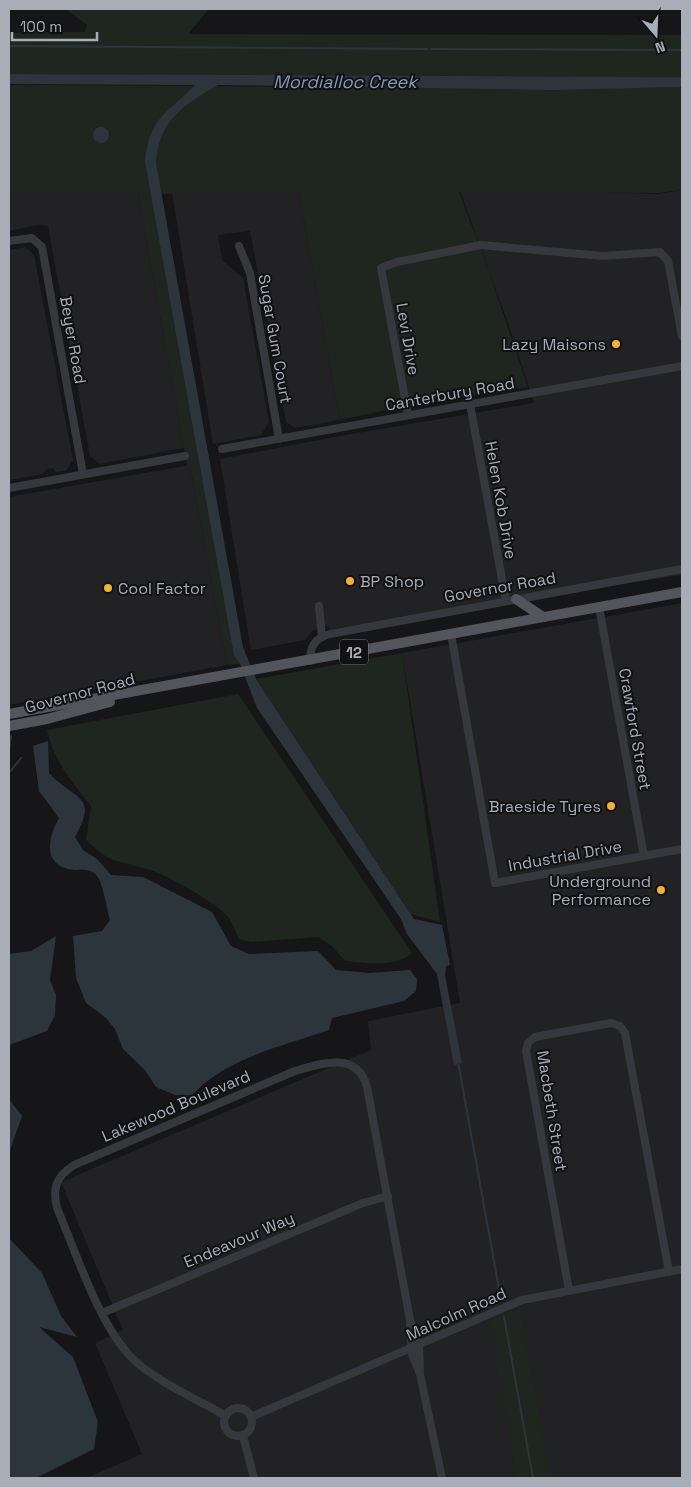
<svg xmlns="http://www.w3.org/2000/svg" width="691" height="1487" font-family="'Space Grotesk',sans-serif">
	<rect width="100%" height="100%" fill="#161618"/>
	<g fill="#222225">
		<path d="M459,188l198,6 25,-4v385l-351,54 -3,-3 -15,4 -8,10 -54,10 -31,-191 120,-23 194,-33 -24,-74z"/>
		<path d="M9,193h129l46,255 -85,16 -9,-8 -42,-230 -11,-1 -28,6z"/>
		<path d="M172,193h127l41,227 -45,8 -9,-6 -36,-191 -32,4 4,25 21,18 26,144 -8,13 -48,9z"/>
		<path d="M25,247l9,8 39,205 -7,11 -11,1 -2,-4 -7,1 -3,5 -34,6v-230z"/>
		<path d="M190,465l37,200 -218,40v-208z"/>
		<path d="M682,603v875h-596l56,-24 -47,-111 28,-13 -62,-148 310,-132 -3,-29 92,-18 -58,-350z"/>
	</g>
	<g fill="#1e261f">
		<path d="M66,9h143l-21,25 494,1v42l-673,-3v-41l76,-1 2,-7z"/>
		<path d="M9,85c224,0 449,6 673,2v103l-23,3 -200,-1 30,79 39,116 -122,19 -66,14 -41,-227 -148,1 83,462 6,8 -13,1 -37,-200h-3l-49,-272h-129z"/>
		<path d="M402,653l38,269 -29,-8 -155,-235z"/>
		<path d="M238,694l174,259c-17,15 -45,10 -67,8l-13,-15 -13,-9 -68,5 -12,-3c-3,-6 -6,-15 -10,-21 -12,-15 -63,-44 -82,-49 -30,-9 -37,-5 -61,-29l5,-34c-20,-25 -37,-45 -44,-76z"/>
		<path d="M520,1308l31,170h-34l-29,-156z"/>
	</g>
	<g fill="#2c353c">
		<path d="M9,74l673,3v10l-130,3 -334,-5c-35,20 -59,35 -62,78l87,484 13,32 158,240 28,6 8,40 -4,1 -1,9 17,88 -8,2 -17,-91 -30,-40 -6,-15 -144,-211 -17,-44 -6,-8 -89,-494c4,-45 22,-48 50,-77l-186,-1z"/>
		<circle cx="101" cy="135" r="8"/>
		<path d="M48,741l1,32c26,28 50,21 26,64l8,13 14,9 14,16 32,2 69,35 19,34 18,8 69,-3 18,19 33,3 41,-3 7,9 -1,12 -12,10 -72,17 -3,12c-46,16 -103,28 -137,65h-17l-19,-8 -11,-17 -22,-21 -8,-20 -9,-11 -20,-15 -10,-25 -3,-42 29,-5 8,-11c-3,-10 -7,-37 -13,-44 -9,-10 -18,-4 -29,-7 -27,-7 -18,-35 -9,-51l-20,-27 -6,-45z"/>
		<path d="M56,936l-6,44 6,15 -1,20 -8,16 -38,14v-91l22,-3z"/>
		<path d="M9,1099l13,17 -13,37z"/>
		<path d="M9,1238l33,35 19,43 16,21 -38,-10 34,30 25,65 -4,27 -58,29h-27z"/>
	</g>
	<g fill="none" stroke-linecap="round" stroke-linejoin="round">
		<g stroke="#2c353c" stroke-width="2">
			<path d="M9,46l418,3"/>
			<path d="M431,49l251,1"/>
			<path d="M9,748l2,-12"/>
			<path d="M9,773l12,-15"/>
			<path d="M458,1062l43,238"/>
			<path d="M504,1317l29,161"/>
		</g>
		<g stroke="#37383d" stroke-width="8">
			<path d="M9,241l23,-3 10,9 41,227"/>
			<path d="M239,246l11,27 29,166"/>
			<path d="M470,404l36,197"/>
			<path d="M408,415l-27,-147 16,-6 84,-17 122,11 57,-4 8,9 14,75"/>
			<path d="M222,449l460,-83"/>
			<path d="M9,488l176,-32"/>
			<path d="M319,606l3,31"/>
			<path d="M599,607l45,249"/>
			<path d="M451,634l44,249 187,-34"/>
			<path d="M310,661c0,-15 5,-23 20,-27l352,-65"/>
			<path d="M569,1290l-43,-239 2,-8 7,-6 76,-14 9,3 5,7 44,239"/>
			<path d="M102,1313l261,-110 25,-7"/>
			<path d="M412,1325l7,20 1,25"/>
			<circle cx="238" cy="1422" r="14"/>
			<path d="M226,1416c-29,-17 -71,-35 -94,-58 -33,-33 -56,-106 -75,-150 -5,-20 -1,-31 17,-43l221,-94c27,-8 62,-20 72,16l43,233 2,34 8,20 22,104"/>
			<path d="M251,1417l271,-117 160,-31"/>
			<path d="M243,1436l11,42"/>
		</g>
		<g stroke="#53555c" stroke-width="10">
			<path d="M516,599l27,18"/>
			<path d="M9,714l673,-122"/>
			<path d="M9,726l38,-7 63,-17"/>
		</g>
	</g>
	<g fill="#f2b134" stroke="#111113" stroke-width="2">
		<circle cx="616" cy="344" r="5"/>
		<circle cx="350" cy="581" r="5"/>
		<circle cx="108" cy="588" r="5"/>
		<circle cx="611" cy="806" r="5"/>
		<circle cx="661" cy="890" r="5"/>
	</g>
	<g text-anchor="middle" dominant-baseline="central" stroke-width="4" stroke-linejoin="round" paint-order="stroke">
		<rect fill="#111113" stroke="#7b7e86" stroke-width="1" x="340" y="639.5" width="28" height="25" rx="4"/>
		<g font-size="15" font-weight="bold" fill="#a8adb8">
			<text x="354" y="652">12</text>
		</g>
		<g font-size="16" fill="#a8adb8" stroke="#111113">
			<text transform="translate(275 339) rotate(80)">Sugar Gum Court</text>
			<text transform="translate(408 339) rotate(80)">Levi Drive</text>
			<text transform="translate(73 340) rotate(80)">Beyer Road</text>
			<text transform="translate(450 394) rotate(-10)">Canterbury Road</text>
			<text transform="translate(501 500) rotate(80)">Helen Kob Drive</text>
			<text transform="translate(500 587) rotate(-10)">Governor Road</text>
			<text transform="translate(80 693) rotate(-15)">Governor Road</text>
			<text transform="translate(635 729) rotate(80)">Crawford Street</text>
			<text transform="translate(565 856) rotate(-10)">Industrial Drive</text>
			<text transform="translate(176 1106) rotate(-23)">Lakewood Boulevard</text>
			<text transform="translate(552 1111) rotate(81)">Macbeth Street</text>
			<text transform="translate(239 1240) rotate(-23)">Endeavour Way</text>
			<text transform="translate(456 1314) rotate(-24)">Malcolm Road</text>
		</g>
		<g font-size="16" fill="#a8adb8" stroke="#111113" text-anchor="end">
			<text x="606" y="344">Lazy Maisons</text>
			<text x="360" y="581" text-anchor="start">BP Shop</text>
			<text x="118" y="588" text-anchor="start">Cool Factor</text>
			<text x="601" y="806">Braeside Tyres</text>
			<text x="651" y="881">Underground<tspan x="651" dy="18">Performance</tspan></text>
		</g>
		<g font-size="18" font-style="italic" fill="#7f9bb3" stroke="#111113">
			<text x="345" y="81">Mordialloc Creek</text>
		</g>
	</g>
	<rect width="691" height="1487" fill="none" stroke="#a8adb8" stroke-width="20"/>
	<g transform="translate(656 35) rotate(161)" stroke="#111113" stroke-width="4" paint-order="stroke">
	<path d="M0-4L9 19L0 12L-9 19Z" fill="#a8adb8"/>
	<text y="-8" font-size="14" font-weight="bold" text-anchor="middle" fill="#a8adb8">N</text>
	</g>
	<path d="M12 32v8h85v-8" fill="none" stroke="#a8adb8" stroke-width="2.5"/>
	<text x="20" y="32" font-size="15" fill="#a8adb8" stroke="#111113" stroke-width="4" paint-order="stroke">100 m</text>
</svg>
